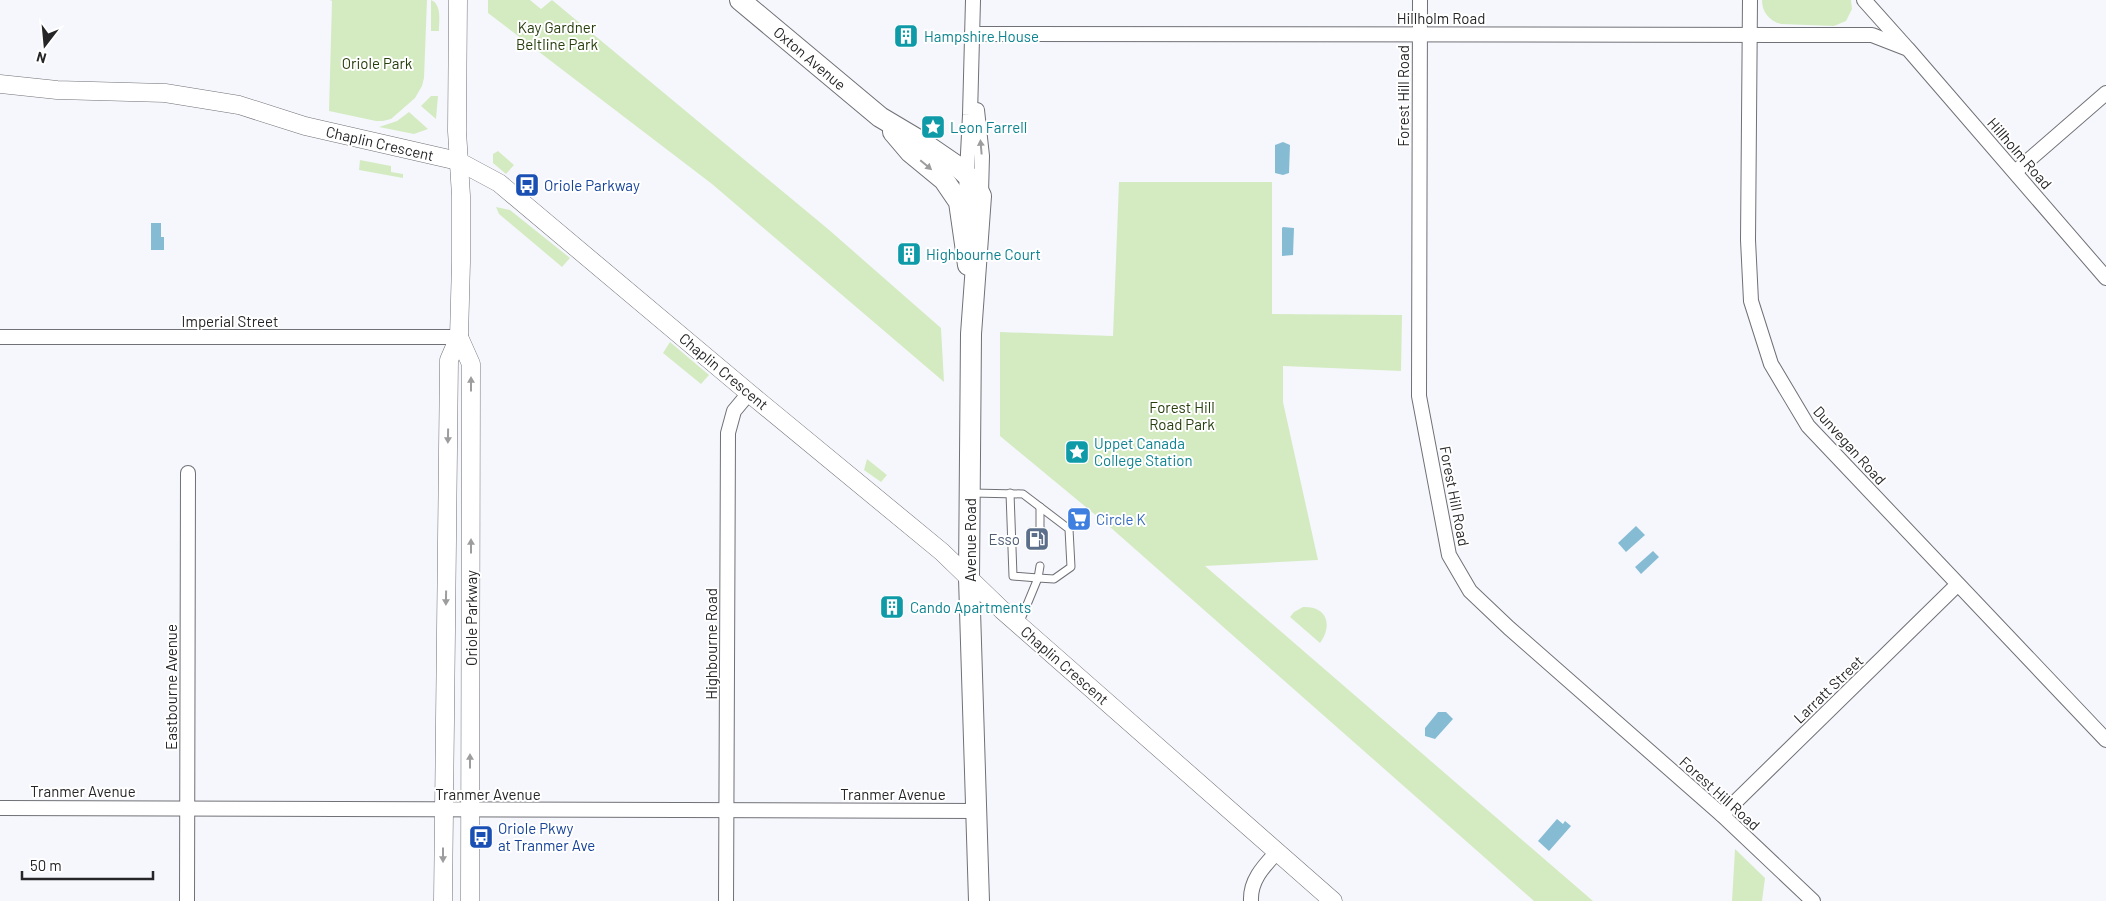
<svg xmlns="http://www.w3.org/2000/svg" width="2106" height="901" font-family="Barlow,sans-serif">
	<rect width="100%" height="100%" fill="#f6f7fd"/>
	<g fill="#d4ebc2">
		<path d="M330,0h97l-3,78 -2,8 -7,12 -24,21 -8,2h-7l-47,-10 3,-110z"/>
		<path d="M431,0c11,4 8,21 8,31h-8z"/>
		<path d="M488,0h42l11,9 11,-9 276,229 113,99 3,54 -232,-198 -224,-171z"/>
		<path d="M1762,0h89l1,9 -6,12 -12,5 -53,-2c-12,-3 -19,-12 -19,-24z"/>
		<path d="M431,96h7l-2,23 -15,-13z"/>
		<path d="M409,112l19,17 -14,5 -35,-7 18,-6z"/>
		<path d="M498,151l16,14 -8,9 -13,-11v-9z"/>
		<path d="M360,160l31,6v6l12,2v4l-44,-8z"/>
		<path d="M1119,182h153v132l130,1 -1,56 -118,-5v36l35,158 -113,6 388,335h-59l-424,-374 -110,-91v-104l113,4z"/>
		<path d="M496,207l14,3 60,48 -8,9 -63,-53z"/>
		<path d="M670,342l39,33 -8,9 -38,-31z"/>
		<path d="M867,459l20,16 -6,7 -17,-12z"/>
		<path d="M1303,607c24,-1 30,18 17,36l-30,-26 4,-5z"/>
		<path d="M1735,849l30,29 -3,23h-30z"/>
	</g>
	<g fill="#85bcd4">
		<path d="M1283,142l7,3 -1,28 -6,2 -8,-2v-28z"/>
		<path d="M151,223h10v14h3v13h-13z"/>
		<path d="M1283,227l11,1 -1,27 -11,1v-28z"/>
		<path d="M1636,526l9,9 -19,17 -8,-9z"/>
		<path d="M1653,551l6,6 -18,17 -6,-7z"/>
		<path d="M1438,712h8l7,7 -18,20 -10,-3v-8z"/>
		<path d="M1557,819l6,5 2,-3 6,5 -22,25 -11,-10z"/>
	</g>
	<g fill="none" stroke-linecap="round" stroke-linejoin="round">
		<defs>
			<g id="service">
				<path d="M972,493l51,1 46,35 2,38 -17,12 -16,-1 -19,46"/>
				<path d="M1010,493l3,83 25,2 2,-12"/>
				<path d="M1040,529v-22"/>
			</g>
			<g id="minor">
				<path d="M1420,0l-1,396 30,159 21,36 39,37 213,187 91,86"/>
				<path d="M1750,0l-2,240 3,61 20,63 37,62 298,314"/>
				<path d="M1864,0l42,47"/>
				<path d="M972,34l900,1 36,14 198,229"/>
				<path d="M977,110l5,46 -1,37"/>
				<path d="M2015,172l91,-79"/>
				<path d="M965,211l5,-96 3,-115"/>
				<path d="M0,337h459"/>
				<path d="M0,808l977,3"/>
				<path d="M1722,815l235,-230"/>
				<path d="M187,901l1,-428"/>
				<path d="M726,901l2,-468 6,-22 15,-18"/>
				<path d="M1251,901c-1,-21 13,-35 26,-49"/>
			</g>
			<g id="tertiary">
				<path d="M0,84l57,6 108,3 74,12 66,21 153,35 41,22 250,210 193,159 60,58 331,291"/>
				<path d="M459,337l12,27 -1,537"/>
				<path d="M443,901l6,-541 10,-23 2,-75v-66l-4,-65 1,-131"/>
			</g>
			<g id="secondary">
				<path d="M740,0l140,117 42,25 35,24 17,16 7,14 -10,138 -2,244 10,323"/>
				<path d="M893,132l17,20 34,28 15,22 9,63"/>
			</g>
		</defs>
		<use href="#service" stroke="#707176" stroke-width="9"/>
		<use href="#minor" stroke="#707176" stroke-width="16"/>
		<use href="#tertiary" stroke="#707176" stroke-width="19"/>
		<use href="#secondary" stroke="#707176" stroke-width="22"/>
		<use href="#service" stroke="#fff" stroke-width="7"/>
		<use href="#minor" stroke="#fff" stroke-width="14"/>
		<use href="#tertiary" stroke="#fff" stroke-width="18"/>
		<use href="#secondary" stroke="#fff" stroke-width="20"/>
	</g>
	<defs><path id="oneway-solid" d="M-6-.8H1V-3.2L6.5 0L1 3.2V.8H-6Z" transform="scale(1.25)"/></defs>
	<g fill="#9d9d9e">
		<use href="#oneway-solid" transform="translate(981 147) rotate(-95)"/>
		<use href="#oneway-solid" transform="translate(926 165) rotate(40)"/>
		<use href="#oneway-solid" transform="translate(471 384) rotate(-90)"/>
		<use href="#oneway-solid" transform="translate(448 436) rotate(91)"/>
		<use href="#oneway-solid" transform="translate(471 546) rotate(-90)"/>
		<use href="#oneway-solid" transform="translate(446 598) rotate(91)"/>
		<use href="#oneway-solid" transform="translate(470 761) rotate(-90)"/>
		<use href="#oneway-solid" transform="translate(443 855) rotate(90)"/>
	</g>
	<defs>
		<symbol id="building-square" viewBox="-11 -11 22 22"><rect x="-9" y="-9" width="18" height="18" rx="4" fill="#0f9aa8" stroke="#fff"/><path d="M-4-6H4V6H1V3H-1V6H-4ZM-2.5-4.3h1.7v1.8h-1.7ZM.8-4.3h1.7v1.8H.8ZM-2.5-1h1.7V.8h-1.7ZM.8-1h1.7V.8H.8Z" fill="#fff"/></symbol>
		<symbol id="sight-square" viewBox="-11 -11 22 22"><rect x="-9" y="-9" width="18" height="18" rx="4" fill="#0f9aa8" stroke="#fff"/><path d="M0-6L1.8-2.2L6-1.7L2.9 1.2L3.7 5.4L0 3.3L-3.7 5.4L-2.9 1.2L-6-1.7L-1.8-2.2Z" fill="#fff"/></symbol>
		<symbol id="bus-square" viewBox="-11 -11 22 22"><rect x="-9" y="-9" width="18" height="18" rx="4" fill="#1a4fb4" stroke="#fff"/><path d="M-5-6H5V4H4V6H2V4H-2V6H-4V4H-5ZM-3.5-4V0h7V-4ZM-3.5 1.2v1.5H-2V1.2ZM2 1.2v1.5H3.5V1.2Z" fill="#fff"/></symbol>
		<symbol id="supermarket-square" viewBox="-11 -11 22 22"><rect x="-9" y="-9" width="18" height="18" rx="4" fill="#3f7fe0" stroke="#fff"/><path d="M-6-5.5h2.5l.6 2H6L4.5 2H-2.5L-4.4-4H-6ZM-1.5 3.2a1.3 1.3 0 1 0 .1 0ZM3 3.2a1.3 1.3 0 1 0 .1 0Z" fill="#fff"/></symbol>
		<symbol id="fuel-square" viewBox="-11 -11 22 22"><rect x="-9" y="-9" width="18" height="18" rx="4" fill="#5c6f8a" stroke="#fff"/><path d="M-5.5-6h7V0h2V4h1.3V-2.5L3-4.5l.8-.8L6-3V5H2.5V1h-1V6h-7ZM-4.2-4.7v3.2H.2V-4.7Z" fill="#fff"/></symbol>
	</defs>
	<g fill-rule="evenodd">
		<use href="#building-square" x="892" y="22" width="28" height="28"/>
		<use href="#sight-square" x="919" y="113" width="28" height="28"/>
		<use href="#bus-square" x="513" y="171" width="28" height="28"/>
		<use href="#building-square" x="895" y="240" width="28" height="28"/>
		<use href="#sight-square" x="1063" y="438" width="28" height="28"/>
		<use href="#supermarket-square" x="1065" y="505" width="28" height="28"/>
		<use href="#fuel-square" x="1023" y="525" width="28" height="28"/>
		<use href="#building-square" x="878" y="593" width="28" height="28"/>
		<use href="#bus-square" x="467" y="823" width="28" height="28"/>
	</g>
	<g text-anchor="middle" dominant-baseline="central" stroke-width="4" stroke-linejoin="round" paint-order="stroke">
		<g font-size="15" fill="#262628" stroke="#fff">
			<text x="1441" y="18">Hillholm Road</text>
			<text transform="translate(810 58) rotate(40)">Oxton Avenue</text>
			<text transform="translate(1403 96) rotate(-90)">Forest Hill Road</text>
			<text transform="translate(380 143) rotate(13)">Chaplin Crescent</text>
			<text transform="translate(2020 153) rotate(49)">Hillholm Road</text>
			<text x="230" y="321">Imperial Street</text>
			<text transform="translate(724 371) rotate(40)">Chaplin Crescent</text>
			<text transform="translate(1850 445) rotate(48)">Dunvegan Road</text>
			<text transform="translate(1455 496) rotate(79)">Forest Hill Road</text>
			<text transform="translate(970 540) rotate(-90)">Avenue Road</text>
			<text transform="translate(471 618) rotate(-90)">Oriole Parkway</text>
			<text transform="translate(711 644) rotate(-90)">Highbourne Road</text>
			<text transform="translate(1065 665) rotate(41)">Chaplin Crescent</text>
			<text transform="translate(171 687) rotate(-90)">Eastbourne Avenue</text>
			<text transform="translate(1828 689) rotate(-44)">Larratt Street</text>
			<text x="83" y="791">Tranmer Avenue</text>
			<text transform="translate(1720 793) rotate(42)">Forest Hill Road</text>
			<text x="488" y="794">Tranmer Avenue</text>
			<text x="893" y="794">Tranmer Avenue</text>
		</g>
		<g font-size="15" fill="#273e0d" stroke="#fff">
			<text x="557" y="27">Kay Gardner<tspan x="557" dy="17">Beltline Park</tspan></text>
			<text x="377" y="63">Oriole Park</text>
			<text x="1182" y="407">Forest Hill<tspan x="1182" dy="17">Road Park</tspan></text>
		</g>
		<g font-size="15" fill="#0d838f" stroke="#fff" text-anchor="start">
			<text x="924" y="36">Hampshire House</text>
			<text x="950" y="127">Leon Farrell</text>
			<text x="926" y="254">Highbourne Court</text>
			<text x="1094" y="443">Uppet Canada<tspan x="1094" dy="17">College Station</tspan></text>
			<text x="910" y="607">Cando Apartments</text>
		</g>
		<g font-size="15" fill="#164399" stroke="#fff" text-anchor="start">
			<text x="544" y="185">Oriole Parkway</text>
			<text x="498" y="828">Oriole Pkwy<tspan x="498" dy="17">at Tranmer Ave</tspan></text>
		</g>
		<g font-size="15" fill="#366cbe" stroke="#fff" text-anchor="start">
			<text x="1096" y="519">Circle K</text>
		</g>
		<g font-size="15" fill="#4e5e75" stroke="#fff" text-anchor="end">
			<text x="1020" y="539">Esso</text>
		</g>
	</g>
	<g transform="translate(45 45) rotate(196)" stroke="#ffffff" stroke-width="4" paint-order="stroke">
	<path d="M0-4L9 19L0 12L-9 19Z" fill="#262628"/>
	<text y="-8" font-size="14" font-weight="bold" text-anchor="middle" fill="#262628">N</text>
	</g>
	<path d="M22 871v8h131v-8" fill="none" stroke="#262628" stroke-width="2.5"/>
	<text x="30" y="871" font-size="15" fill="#262628" stroke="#ffffff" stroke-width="4" paint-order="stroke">50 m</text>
</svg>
